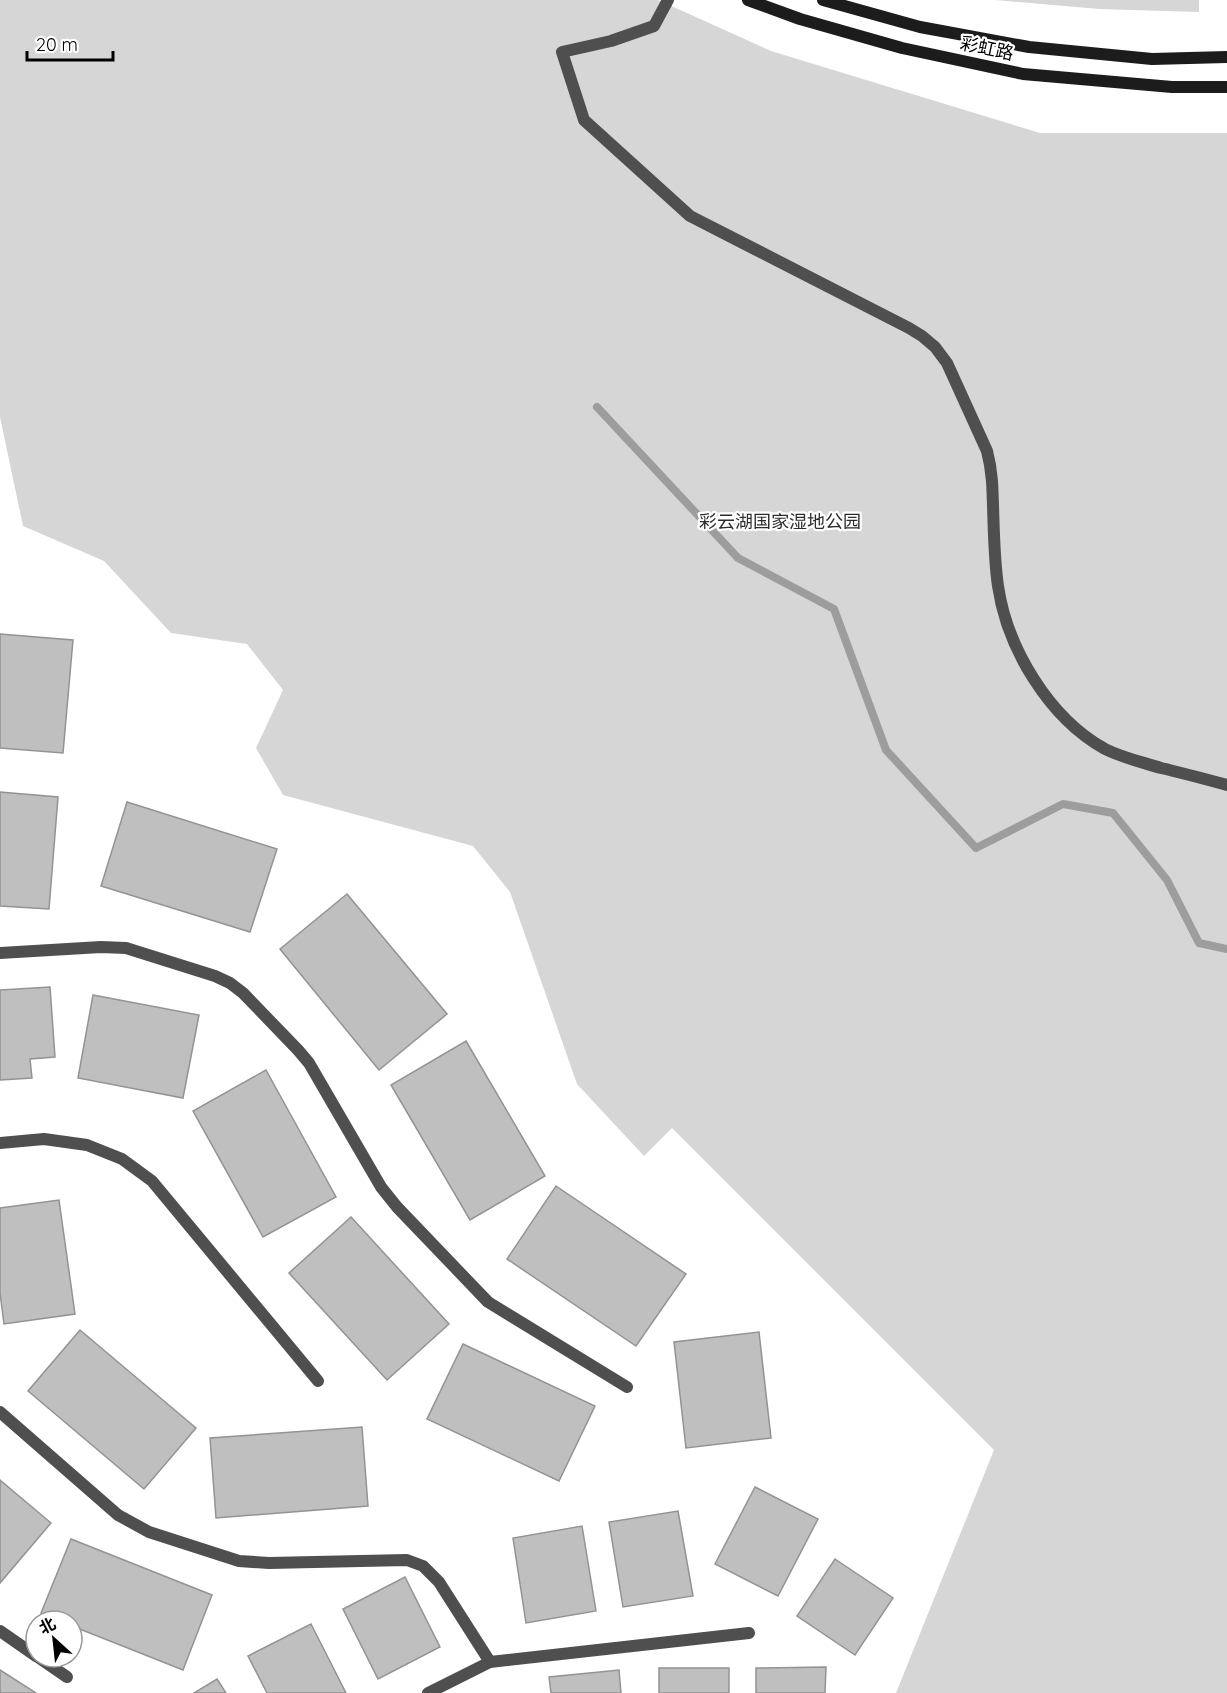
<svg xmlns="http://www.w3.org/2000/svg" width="1227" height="1693" font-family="Quicksand,'Noto Sans SC',sans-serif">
	<rect width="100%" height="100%" fill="#fff"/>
	<g fill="#d6d6d6">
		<path d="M0,0h658l113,51 269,82h187v1560h-331l98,-243 -322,-322 -28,28 -67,-72 -67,-192 -37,-46 -190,-51 -27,-47 27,-58 -36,-46 -76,-11 -67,-72 -81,-35 -23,-109z"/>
		<path d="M995,0h204v12l-100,-3z"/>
	</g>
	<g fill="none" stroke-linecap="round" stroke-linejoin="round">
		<path stroke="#9d9d9d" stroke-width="8" d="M597,407l141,151 96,51 52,141 90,98 87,-44 50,9 54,67 32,63 28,6"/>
	</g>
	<g fill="#bfbfbf" stroke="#939393" stroke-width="1.5">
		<path d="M0,634l73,6 -10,113 -63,-5z"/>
		<path d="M0,792l58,5 -9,112 -49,-3z"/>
		<path d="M127,802l150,47 -27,83 -149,-46z"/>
		<path d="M347,894l100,120 -68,56 -99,-121z"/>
		<path d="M50,987l5,70 -25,2 2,19 -32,2v-90z"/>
		<path d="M93,995l106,20 -16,83 -105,-20z"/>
		<path d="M466,1041l79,135 -75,44 -79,-135z"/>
		<path d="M266,1070l70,127 -73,40 -70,-126z"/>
		<path d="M556,1186l130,88 -50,72 -129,-87z"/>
		<path d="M59,1200l16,114 -71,10 -4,-31v-85z"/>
		<path d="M351,1217l98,107 -62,56 -98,-107z"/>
		<path d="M80,1330l116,98 -52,61 -116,-98z"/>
		<path d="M759,1332l12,106 -85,10 -12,-106z"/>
		<path d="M463,1344l132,62 -36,75 -132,-62z"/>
		<path d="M362,1427l6,79 -152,12 -6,-80z"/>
		<path d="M0,1480l51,43 -51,60z"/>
		<path d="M755,1487l63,32 -40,77 -63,-32z"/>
		<path d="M678,1511l15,85 -70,11 -14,-85z"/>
		<path d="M582,1526l14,85 -70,12 -13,-85z"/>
		<path d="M71,1539l141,56 -29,75 -111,-44v-5h-12l-19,-8z"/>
		<path d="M835,1559l58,39 -38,57 -58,-39z"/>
		<path d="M405,1577l35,70 -62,32 -35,-70z"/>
		<path d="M311,1624l35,69h-79l-19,-37z"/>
		<path d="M826,1667l-1,26h-69v-25z"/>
		<rect x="659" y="1668" width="70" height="25"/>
		<path d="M0,1670l36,23h-36z"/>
		<path d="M619,1670l2,23h-70l-2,-16z"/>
		<path d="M217,1679l9,14h-32z"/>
	</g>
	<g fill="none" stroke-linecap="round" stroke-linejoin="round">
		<g stroke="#4f4f4f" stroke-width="12">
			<path d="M668,0l-14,26 -43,15 -49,11 22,68 106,96 219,112 13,8 13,11 12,16 40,88 3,14 2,16c2,35 1,71 6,105 9,62 51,132 107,163 18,9 37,13 56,19 22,5 44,11 66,17"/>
			<path d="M0,953l101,-6 25,1 89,28 15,7 13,10 55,57 11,13 72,124 16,20 91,95 139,85"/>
			<path d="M0,1143l44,-4 43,6 35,14 30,22 166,200"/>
			<path d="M0,1412l118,103 31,17 90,29 30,2 138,-3 16,6 16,16 51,80 259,-29"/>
			<path d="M0,1631l36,25"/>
			<path d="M38,1657l29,20"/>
			<path d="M428,1693l62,-31"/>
		</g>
		<g stroke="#1c1c1c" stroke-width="12">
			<path d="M748,0l52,19 102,29 121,26 149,13h55"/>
			<path d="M823,0l97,27 109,20 123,12 75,-2"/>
		</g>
	</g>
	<g text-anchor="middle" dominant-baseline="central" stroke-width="4.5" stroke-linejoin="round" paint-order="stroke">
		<g font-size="18" fill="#000" stroke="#fff">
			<text transform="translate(987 48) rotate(12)">彩虹路</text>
		</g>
		<g font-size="18" fill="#2d2d2d" stroke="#fff">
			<text x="780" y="521">彩云湖国家湿地公园</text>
		</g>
	</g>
	<g transform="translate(54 1639) rotate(333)"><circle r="28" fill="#ffffff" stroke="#999999" stroke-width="1.5"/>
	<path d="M0-4.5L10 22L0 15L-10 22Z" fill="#000000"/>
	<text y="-9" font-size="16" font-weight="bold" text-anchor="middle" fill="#000000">北</text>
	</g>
	<path d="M27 51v9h86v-9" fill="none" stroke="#000000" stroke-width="3"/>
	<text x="36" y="51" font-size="18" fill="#000000" stroke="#ffffff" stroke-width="4.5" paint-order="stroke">20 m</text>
</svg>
